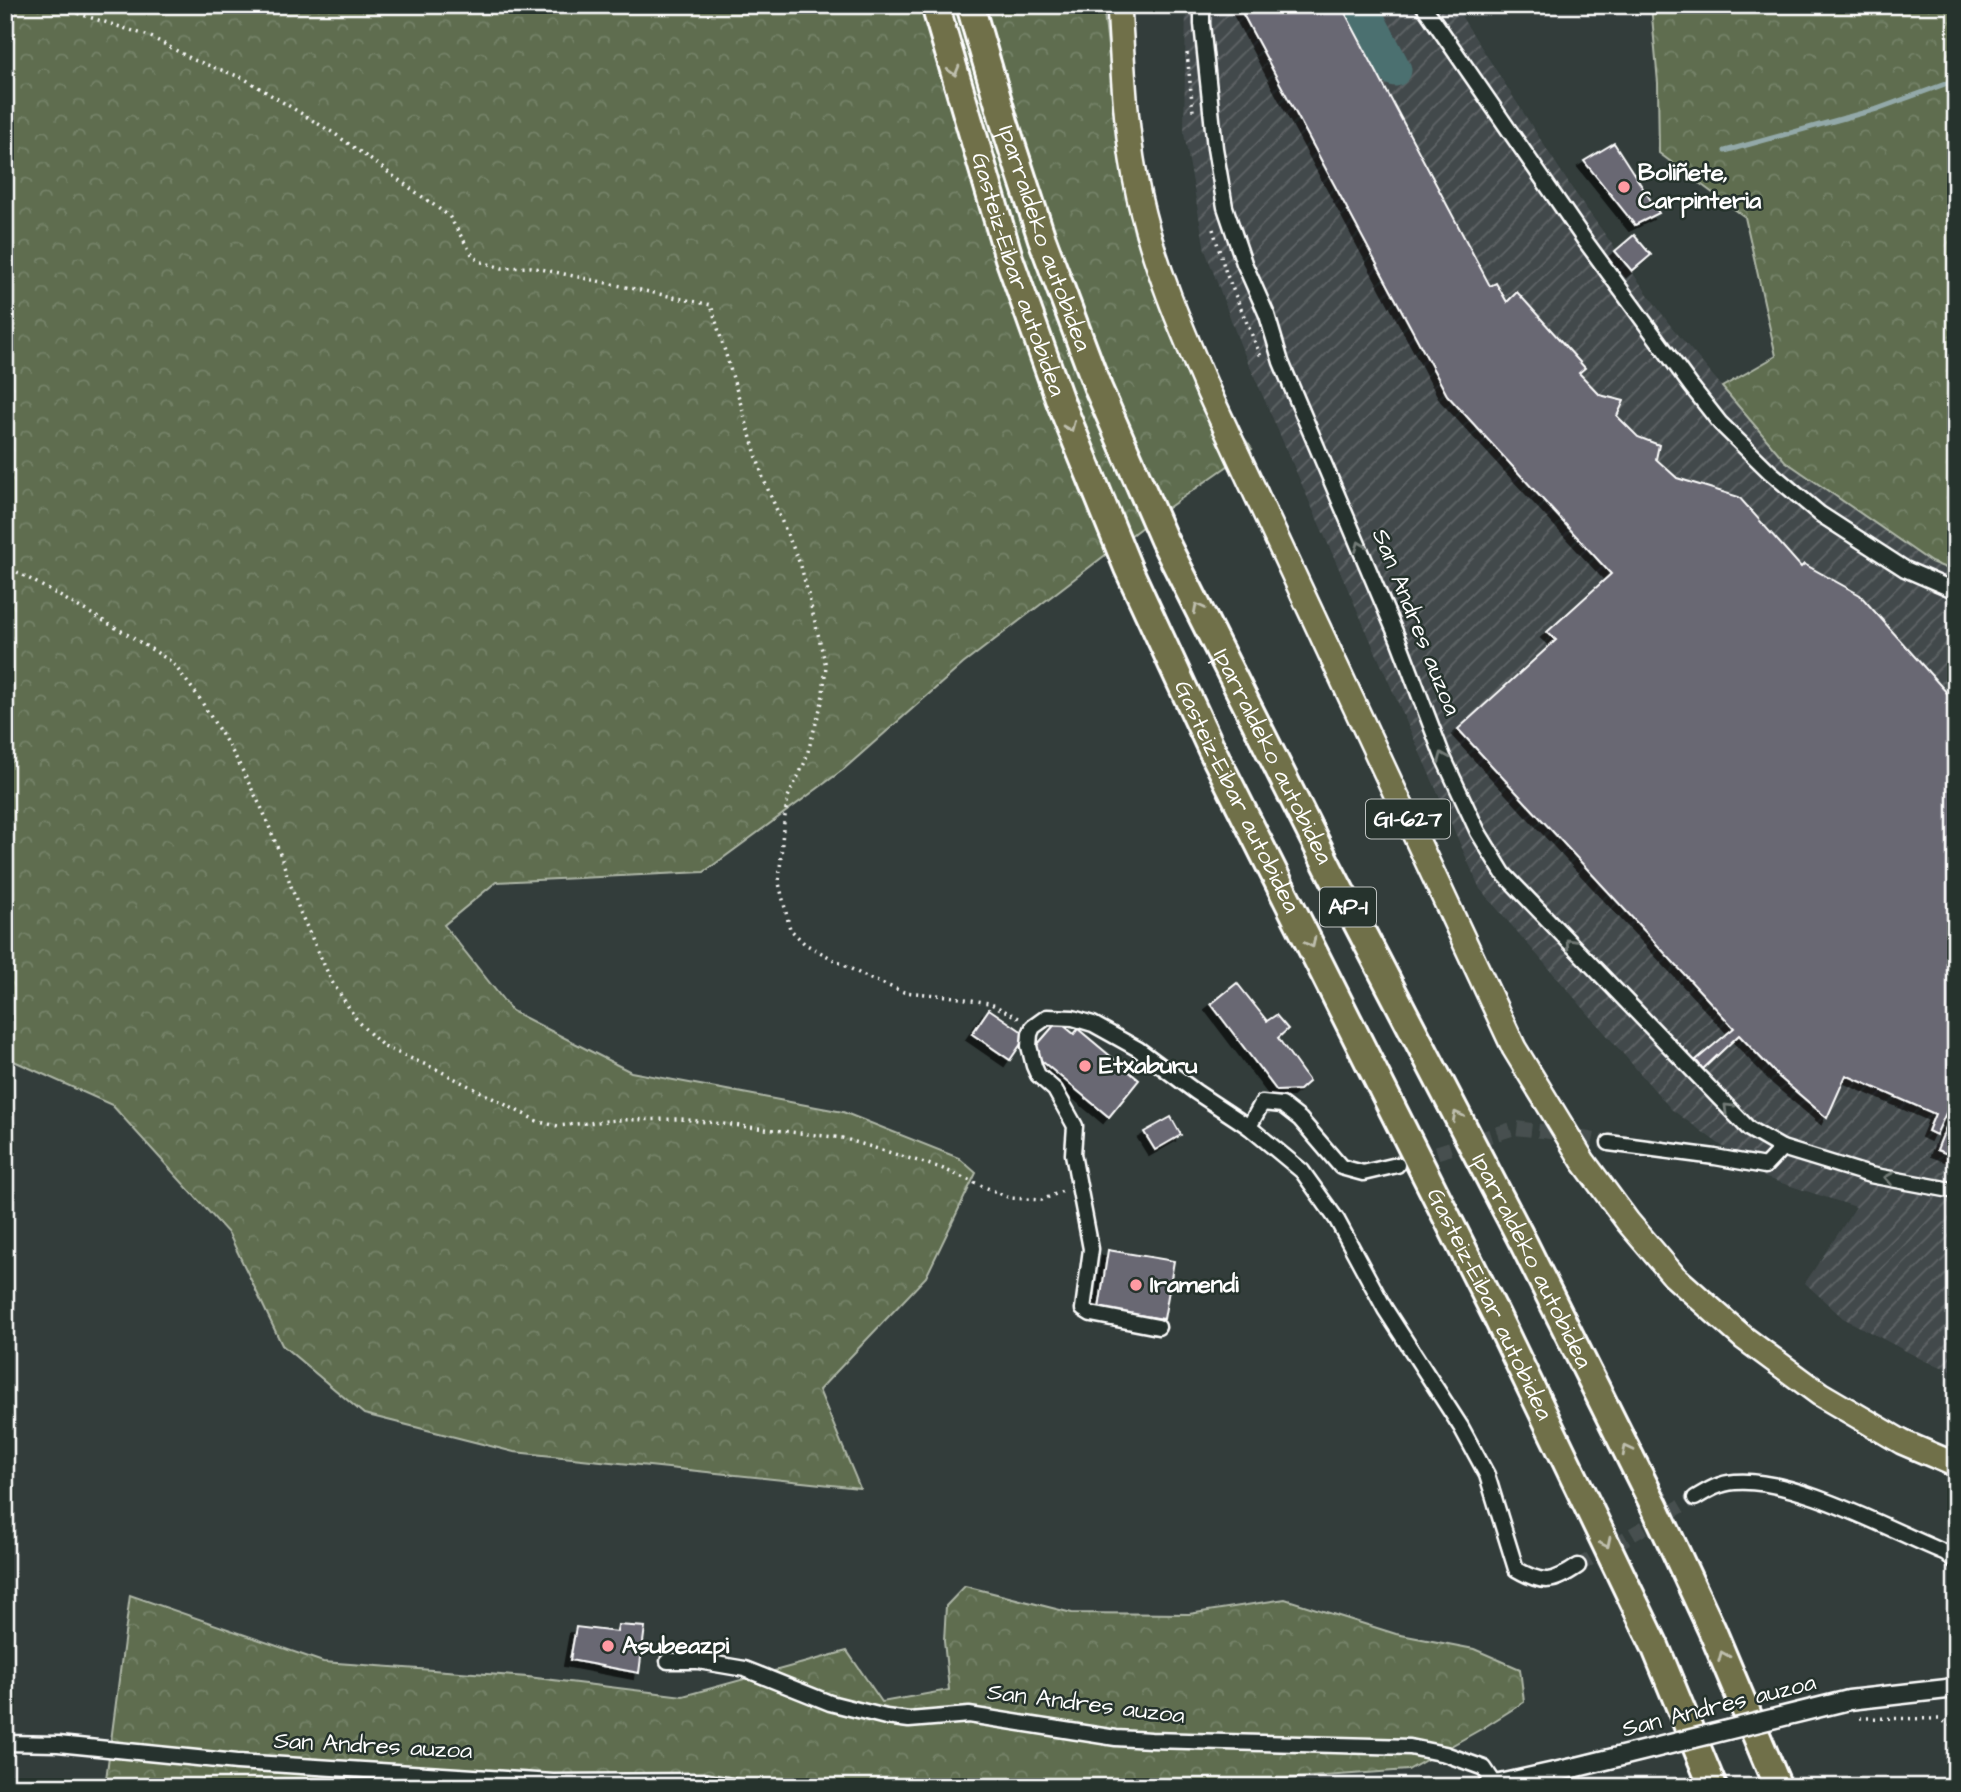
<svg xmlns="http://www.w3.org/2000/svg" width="1961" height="1792" font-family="'Architects Daughter',sans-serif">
	<defs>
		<pattern id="industrial-furrows" width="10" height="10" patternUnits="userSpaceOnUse" patternTransform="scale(1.75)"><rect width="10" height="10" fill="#434a4c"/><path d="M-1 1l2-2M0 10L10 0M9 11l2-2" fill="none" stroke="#5f6567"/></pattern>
		<pattern id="forest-crowns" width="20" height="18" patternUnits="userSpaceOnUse" patternTransform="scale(1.75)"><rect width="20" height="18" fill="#5e6d4f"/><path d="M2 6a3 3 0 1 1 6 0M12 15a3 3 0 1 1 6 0" fill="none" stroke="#768369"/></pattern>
		<filter id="shadow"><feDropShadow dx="-6" dy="6" stdDeviation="0" flood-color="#0009"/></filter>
	</defs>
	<rect width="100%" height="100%" fill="#333d3b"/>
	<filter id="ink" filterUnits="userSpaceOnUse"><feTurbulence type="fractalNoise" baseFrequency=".0143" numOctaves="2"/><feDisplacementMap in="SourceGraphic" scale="14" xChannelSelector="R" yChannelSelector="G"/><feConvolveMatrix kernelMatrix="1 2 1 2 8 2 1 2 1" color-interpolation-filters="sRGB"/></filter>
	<g filter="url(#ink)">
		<path fill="url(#industrial-furrows)" d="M1186,5h268l119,185 97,135 115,136 146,101 25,10v800l-31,-11 -82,-43 -38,-35 51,-76 -90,-29 -95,-69 -191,-220 -240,-545 -35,-94 -21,-117z"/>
		<g fill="url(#forest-crowns)" stroke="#aeb6a7" stroke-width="2">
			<path d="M5,5h1098l13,107 18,121 41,108 77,108 -97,68 -192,147 -119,105 -140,103 -208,10 -52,43 68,86 119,61 212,40 116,46 17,15 -50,104 -107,113 41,98 -346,-36 -150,-38 -82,-69 -53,-111 -117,-129 -107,-48z"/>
			<path d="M1651,5h305v567l-25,-10 -146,-101 -63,-74 54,-31 -31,-139 -86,-64 -1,-70z"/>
			<path d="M965,1586l107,27 117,1 96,-15 111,35 78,15 46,20 4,33 -41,26 -75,42 -238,17h-1065l25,-192 193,67 205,15 155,19 164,-45 35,51 67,-12 -5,-49 2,-35z"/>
		</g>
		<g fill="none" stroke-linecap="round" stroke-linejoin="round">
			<path stroke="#93a9a9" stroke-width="5" d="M1725,151l152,-42 79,-29"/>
			<path stroke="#4b6f6f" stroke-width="33" d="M1361,5l34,65"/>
		</g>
		<g fill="#696773" stroke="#fff" stroke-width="2" filter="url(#shadow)">
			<path d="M1238,5h103l149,281 6,-3 11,19 10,-10 68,76 -6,5 21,22 24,6 -7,15 21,21 21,8 -3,14 21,19 62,19 62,70 3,-3 56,31 96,108v388l-20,44 -8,-4 7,-17 -89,-39 -19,43 -48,-41 -40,-42 -36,34 -7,-9 38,-32 -276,-299 98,-89 -9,-8 64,-58 -164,-179z"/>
			<path d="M1614,143l45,70 -24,12 -51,-64z"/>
			<path d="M1634,235l17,20 -19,16 -17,-20z"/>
			<path d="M1237,983l30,38 9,-6 12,14 -10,9 31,43 -10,9 -22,1 -66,-87z"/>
			<path d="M989,1009l38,26 -17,25 -38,-26z"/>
			<path d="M1058,1021l16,13 4,-5 61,51 -30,37 -78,-65z"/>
			<path d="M1956,1102v55l-19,-7z"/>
			<path d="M1171,1117l10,18 -26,15 -11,-18z"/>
			<path d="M1108,1250l66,11 -10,58 -65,-10z"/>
			<path d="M618,1625l27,2 -6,46 -69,-13 6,-33 41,5z"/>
		</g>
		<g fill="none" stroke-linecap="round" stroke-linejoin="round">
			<g stroke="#47504f" stroke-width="14" stroke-dasharray="14 7" stroke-linecap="butt">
				<path d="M1397,1165l118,-37 44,5 50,10"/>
				<path d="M1578,1566l117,-68"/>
			</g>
			<defs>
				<g id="minor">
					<path d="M1202,5v19l13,124 10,59 19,56 23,52 14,47 117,277 45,118 35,75 25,41 246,256 33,19 88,27 86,16"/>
					<path d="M1423,5l163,237 105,144 29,37 50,49 50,42 85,55 51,22"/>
					<path d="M1249,1127l53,44 35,49 48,89 76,118 26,48 29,94c27,16 37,14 62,-3"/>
					<path d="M1609,1143l106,14 50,9 17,-18"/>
					<path d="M1158,1327l-67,-13 -8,-5 8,-60 -18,-95 2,-28 -20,-36 -17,-15 -4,-9 -5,-20 1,-12 3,-7 14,-10 26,1 20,6 45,25 58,43 53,35 13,-24 20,2 18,14 41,48 22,6 34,-8"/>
					<path d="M1695,1498c13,-8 25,-15 40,-16 58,-5 155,48 211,71l10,9"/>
					<path d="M668,1661h30l47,8 85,34 56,14 23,3 60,-5 147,23 35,2 259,7 35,7 39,14 12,18"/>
					<path d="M5,1743l53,1 179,18 316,20 151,-1 34,6"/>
				</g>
				<g id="tertiary">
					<path d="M1849,1700l107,-12"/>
					<path d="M1487,1787l90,-20"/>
				</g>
				<path id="primary" d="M1119,5c4,64 6,129 20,192 15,68 42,131 70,196l305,655 69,113 45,61 46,54 70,62 76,56 82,48 54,23"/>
				<g id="motorway">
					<path id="s1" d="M935,5l74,253 51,143 68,167 84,182 284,565 159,331 58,141"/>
					<path id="s2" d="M970,5l34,117 38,117 56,149 66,152 165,329 195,375 130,261 58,125 66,157"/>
				</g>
			</defs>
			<use href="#minor" stroke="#fff" stroke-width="19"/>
			<use href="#tertiary" stroke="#fff" stroke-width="23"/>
			<use href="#primary" stroke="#fff" stroke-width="28"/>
			<use href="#motorway" stroke="#fff" stroke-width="32"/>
			<g stroke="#fff" stroke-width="3.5" stroke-dasharray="2 5" stroke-linecap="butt">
				<path d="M51,5l98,31 45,24 49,18 92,56 114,82 24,40 9,6 20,6 29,-1 180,38 52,173 38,88 25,100 -4,36 -17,60 -17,35 -5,32 -4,54 11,46 15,15 63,34 36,14 44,4 41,7 32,16"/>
				<path d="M1187,53l6,58"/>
				<path d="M1213,229l13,44 36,86"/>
				<path d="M5,565l120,68 47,29 26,34 37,60 28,55 17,43 20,58 32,70 27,41 25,24 52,22 103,53 19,4 58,-6 65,-1 161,19 99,30 69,30 32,2 23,-10"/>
				<path d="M1860,1718l80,1 16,10"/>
			</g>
			<use href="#minor" stroke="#26332d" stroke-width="14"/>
			<use href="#tertiary" stroke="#26332d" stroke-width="18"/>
			<use href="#primary" stroke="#70704a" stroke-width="23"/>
			<use href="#motorway" stroke="#70704a" stroke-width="26"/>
			<defs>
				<path id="tertiary-bridge" d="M1577,1767l272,-67"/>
			</defs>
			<use href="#tertiary-bridge" stroke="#fff" stroke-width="23" stroke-linecap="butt"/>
			<use href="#tertiary-bridge" stroke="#26332d" stroke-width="18"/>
		</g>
		<defs><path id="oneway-chevron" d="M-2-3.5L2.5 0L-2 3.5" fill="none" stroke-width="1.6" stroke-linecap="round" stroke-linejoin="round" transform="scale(1.75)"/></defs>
		<g stroke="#bfbfae">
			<use href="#oneway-chevron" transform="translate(954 71) rotate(74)"/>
			<use href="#oneway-chevron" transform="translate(1070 427) rotate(68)"/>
			<use href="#oneway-chevron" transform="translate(1198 608) rotate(-117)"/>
			<use href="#oneway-chevron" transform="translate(1311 943) rotate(64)"/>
			<use href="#oneway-chevron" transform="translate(1457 1116) rotate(-117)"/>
			<use href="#oneway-chevron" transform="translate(1627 1450) rotate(-117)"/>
			<use href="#oneway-chevron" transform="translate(1606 1543) rotate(64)"/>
			<use href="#oneway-chevron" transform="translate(1723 1656) rotate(-113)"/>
		</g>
		<g stroke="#727a76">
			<use href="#oneway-chevron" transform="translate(1360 546) rotate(-112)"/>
			<use href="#oneway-chevron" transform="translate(1443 757) rotate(-113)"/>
			<use href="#oneway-chevron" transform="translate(1570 943) rotate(-133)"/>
			<use href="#oneway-chevron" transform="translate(1728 1108) rotate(-135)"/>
			<use href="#oneway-chevron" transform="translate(1889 1178) rotate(-170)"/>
		</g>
	</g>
	<g fill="#ff9aa2" stroke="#26332d" stroke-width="2.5">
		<circle cx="1624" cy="187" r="7"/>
		<circle cx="1085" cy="1066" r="7"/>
		<circle cx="1136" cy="1285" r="7"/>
		<circle cx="608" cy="1646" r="7"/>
	</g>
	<g text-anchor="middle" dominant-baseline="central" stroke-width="5" stroke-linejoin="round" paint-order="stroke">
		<g fill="#26332d" stroke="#bec2c0" stroke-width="2">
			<rect x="1366" y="799.5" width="84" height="39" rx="5"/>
			<rect x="1320" y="887.5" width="56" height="39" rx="5"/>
		</g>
		<g font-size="23" font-weight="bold" fill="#fff">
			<text x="1408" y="819">GI-627</text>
			<text x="1348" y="907">AP-1</text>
		</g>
		<g font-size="24" font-weight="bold" fill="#fff" stroke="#26332d" text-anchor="start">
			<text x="1638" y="173">Boliñete,<tspan x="1638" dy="28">Carpinteria</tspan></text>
			<text x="1099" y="1066">Etxaburu</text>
			<text x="1150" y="1285">Iramendi</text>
			<text x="622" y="1646">Asubeazpi</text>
		</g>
		<g font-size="24" fill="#fff" stroke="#26332d">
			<text stroke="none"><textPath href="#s2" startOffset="245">Iparraldeko autobidea</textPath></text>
			<text stroke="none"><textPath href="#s1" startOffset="282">Gasteiz-Eibar autobidea</textPath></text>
			<text transform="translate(1416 622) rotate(68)">San Andres auzoa</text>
			<text stroke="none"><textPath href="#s2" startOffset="812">Iparraldeko autobidea</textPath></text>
			<text stroke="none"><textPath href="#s1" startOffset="849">Gasteiz-Eibar autobidea</textPath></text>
			<text stroke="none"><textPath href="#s2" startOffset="1379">Iparraldeko autobidea</textPath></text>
			<text stroke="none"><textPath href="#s1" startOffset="1416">Gasteiz-Eibar autobidea</textPath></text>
			<text transform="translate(1086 1704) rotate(7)">San Andres auzoa</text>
			<text transform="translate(1719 1706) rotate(-14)">San Andres auzoa</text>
			<text transform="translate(373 1746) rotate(3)">San Andres auzoa</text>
		</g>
	</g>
	<rect width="1961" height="1792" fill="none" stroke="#26332d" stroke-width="28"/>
	<rect x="14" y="14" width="1933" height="1764" fill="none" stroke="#fff" stroke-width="2.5" filter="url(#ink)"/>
</svg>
